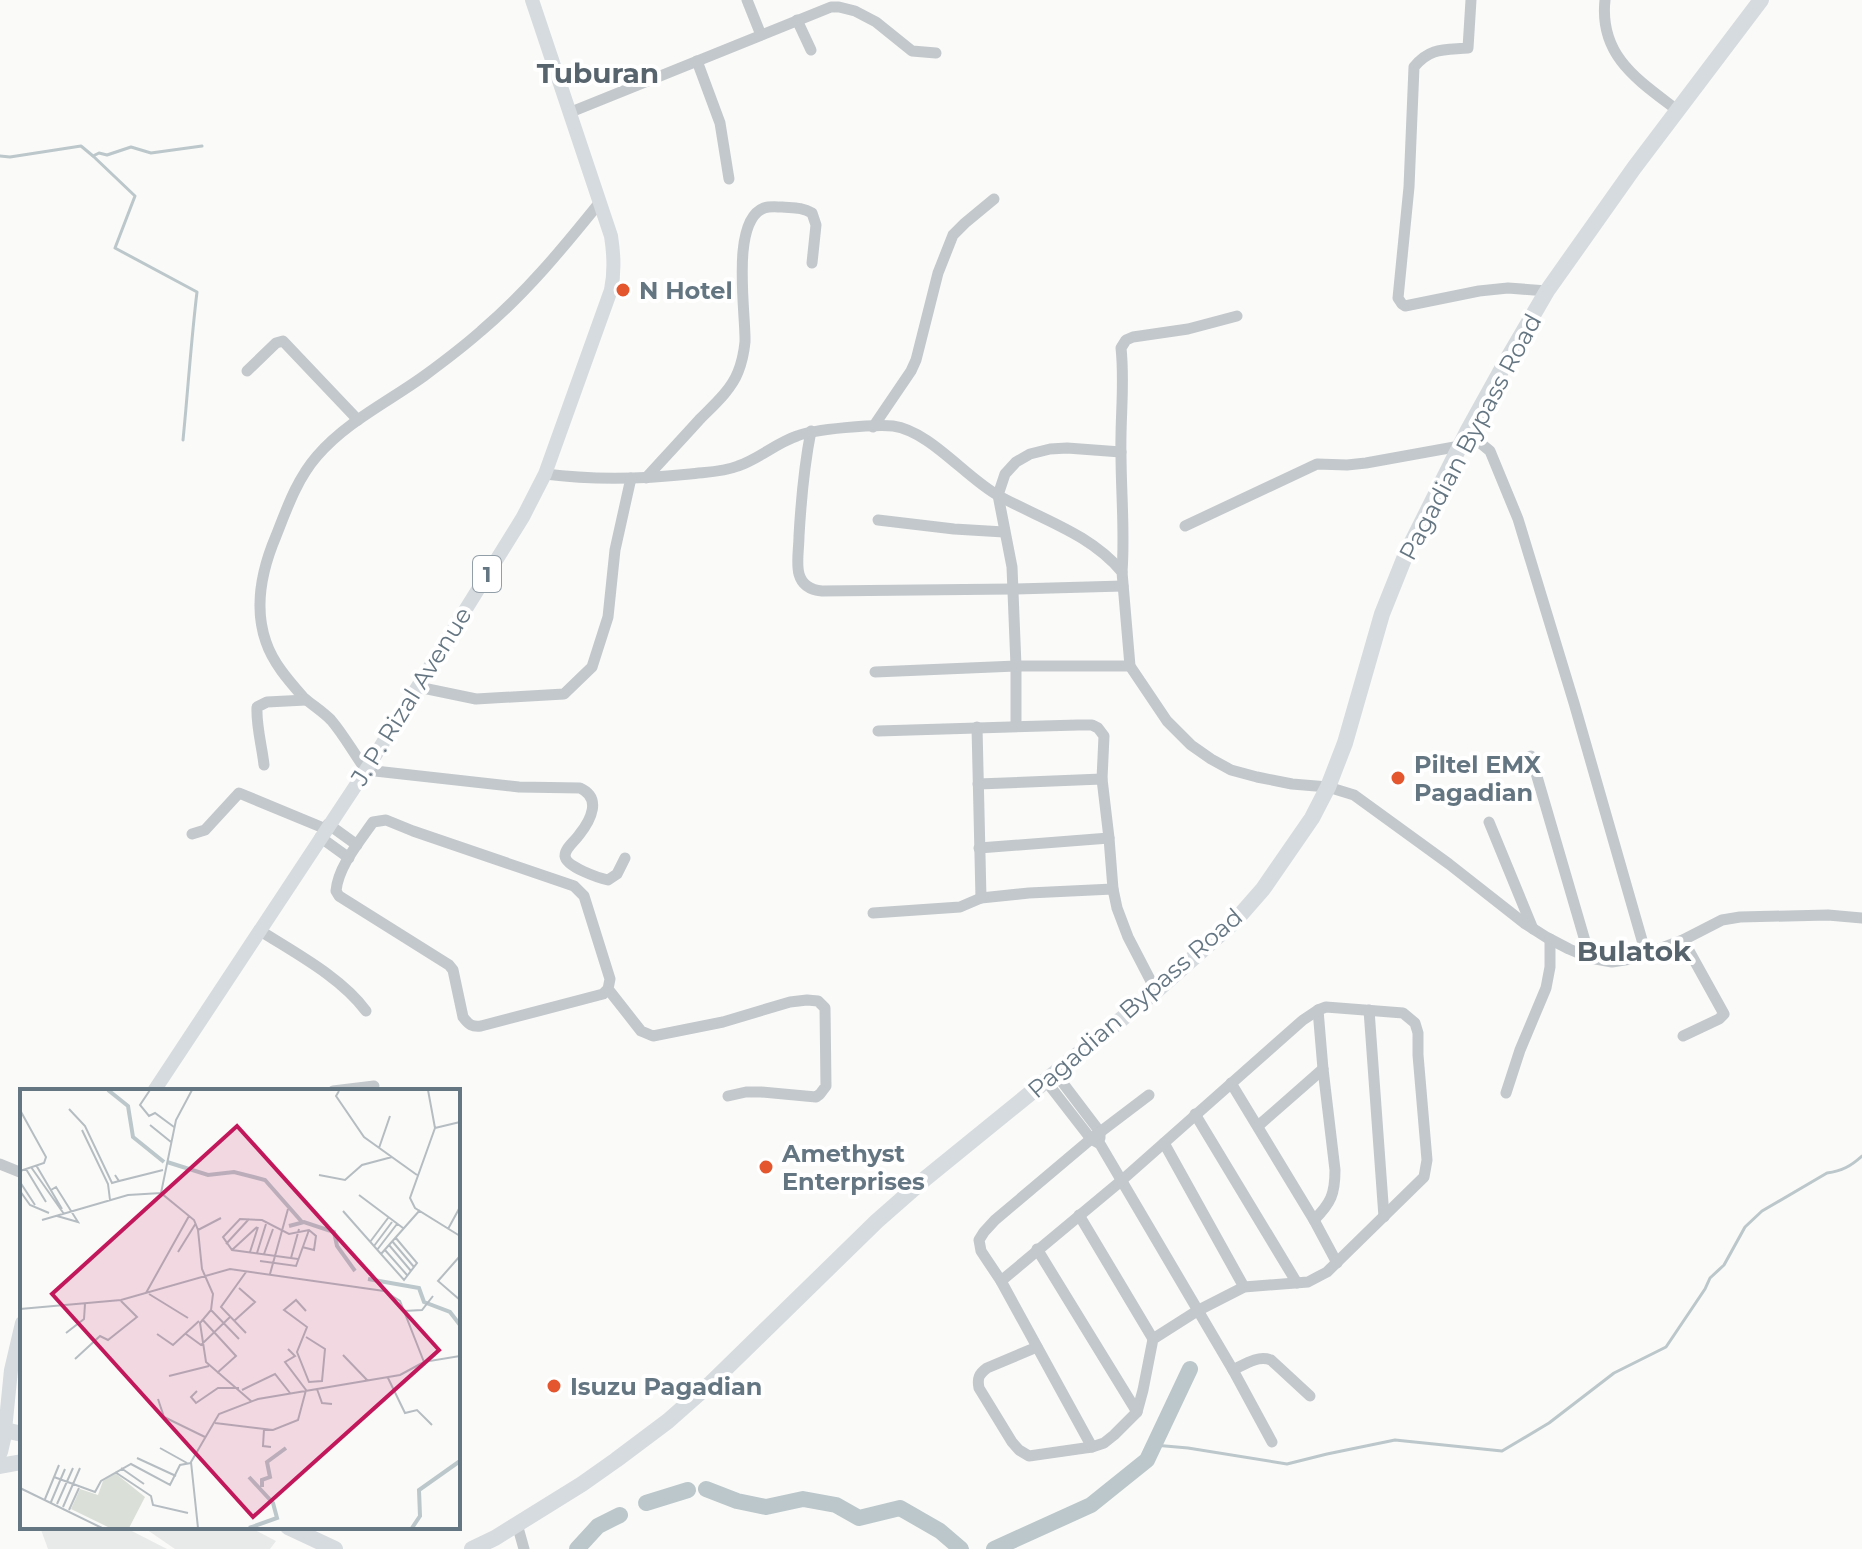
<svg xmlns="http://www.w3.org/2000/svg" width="1862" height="1549" font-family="Montserrat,sans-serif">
	<rect width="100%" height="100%" fill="#fafaf8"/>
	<g fill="#e8e9e9">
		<path d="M40,1527h84l43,22h-119z"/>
		<path d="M143,1527h106l27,14 -6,8h-95z"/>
	</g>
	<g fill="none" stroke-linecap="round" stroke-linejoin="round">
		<g stroke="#bbc7cb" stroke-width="3">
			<path d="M0,156l10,1 71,-11 12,10 6,-3 8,2 24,-8 20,6 51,-7"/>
			<path d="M93,156l42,40 -20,52 82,44c-6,49 -9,98 -14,148"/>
			<path d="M1154,1445l34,3 99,16 40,-10 68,-14 107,11 47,-28 65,-50 52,-26 39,-58 5,-11 14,-13 21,-38 17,-16 65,-38c15,-2 24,-7 35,-17"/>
		</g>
		<g stroke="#bbc7cb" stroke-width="16">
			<path d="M706,1489l31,12 29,6 37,-8 33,6 23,13 41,-10 40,23 21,18"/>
			<path d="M646,1503l42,-13"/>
			<path d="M577,1549l21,-23 22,-11"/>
			<path d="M994,1549l97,-44 56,-45 43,-91"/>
		</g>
		<g stroke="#c3c8cc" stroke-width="11">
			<path d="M747,0l14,35"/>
			<path d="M1471,0l-3,48c-23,2 -38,-1 -54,19l-5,120 -11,111 4,6 3,2 74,-15 29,-3 39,3"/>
			<path d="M1605,0c-6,56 33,80 72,110"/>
			<path d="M797,20l14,30"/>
			<path d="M697,61l23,62 9,56"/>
			<path d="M571,112l260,-105h8l16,4 21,11 36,29 24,2"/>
			<path d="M600,202c-37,46 -74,91 -119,129 -18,16 -38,31 -57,45 -36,26 -78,46 -107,80 -20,23 -30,52 -41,80 -14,33 -22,72 -10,106 7,21 23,39 37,55 9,8 19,14 28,23 13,15 23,34 35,50l153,17 61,1c22,10 11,32 -1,47 -4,6 -14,13 -14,21 1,11 34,22 43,24l9,-6 8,-16"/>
			<path d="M247,371l29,-28 7,-2 75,79"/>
			<path d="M873,427l38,-56 5,-11 22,-87 15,-38 12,-12 29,-24"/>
			<path d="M811,431c-7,35 -10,70 -12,105 0,12 -3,27 0,38 3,11 12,16 23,17l190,-2 111,-3"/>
			<path d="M1467,432l23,19 28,68 56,184 72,251"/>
			<path d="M545,474c47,6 98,5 145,0 16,-2 33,-2 48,-8 21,-7 38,-23 59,-30 17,-7 79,-12 96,-10 37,5 73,52 106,70 42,23 92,38 123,76l8,94 37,55 24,24 20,14 20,11 26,7 35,7 36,3 26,8 95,69 75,59 22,14 23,12 21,9 22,4 19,-3 15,-5 37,-14 39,-20 18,-3 88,-2 34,3"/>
			<path d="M646,478c18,-20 36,-39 54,-59 14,-14 31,-29 38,-47 4,-10 6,-20 7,-30 1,-28 -15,-121 19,-134 6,-2 13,-1 18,-1 11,1 20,0 30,6l4,12 -4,38"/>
			<path d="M878,520l76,9 50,3"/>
			<path d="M1185,526l132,-62 30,1 19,-2 94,-17"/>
			<path d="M1122,572c3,-39 -1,-79 -1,-118 -1,-36 4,-70 0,-106l5,-8 7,-3 55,-8 49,-13"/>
			<path d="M875,672l141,-6h114"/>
			<path d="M418,687l58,12 88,-5 28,-27 16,-50 7,-67 16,-72"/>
			<path d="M1016,726v-60l-4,-99 -14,-72 7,-21 11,-12 14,-8 20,-5 17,-1 54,4"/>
			<path d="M977,727l4,171 48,-5 84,-4"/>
			<path d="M878,731l200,-6h14l6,3 6,8 -2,43 7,59 4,51 4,19 11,29 28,54"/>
			<path d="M1531,756l59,202"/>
			<path d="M264,765c-2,-19 -8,-39 -7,-58l10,-5 39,-2"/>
			<path d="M978,784l124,-5"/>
			<path d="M1489,822l44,107"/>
			<path d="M328,824l29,21"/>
			<path d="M192,834l13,-4 34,-37 87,36"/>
			<path d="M320,837l29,21"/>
			<path d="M979,848l130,-10"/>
			<path d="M873,913l87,-6 21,-9"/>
			<path d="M259,930c36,23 82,47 107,81"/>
			<path d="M608,989l-5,5 -122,32c-9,1 -12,-1 -18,-9l-10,-47 -4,-5 -110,-69 -3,-5c2,-24 23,-49 37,-69l13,-2 27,11 161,55 10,10 26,83 -2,10 33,42 12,5 70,-14 67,-20 17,-2 11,1 7,7 1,78 -6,8 -4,3 -55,-5h-15l-18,4"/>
			<path d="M1369,1010l15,207"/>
			<path d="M1683,1036l36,-17 5,-5 -41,-74"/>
			<path d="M1056,1074l44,58v6"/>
			<path d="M1046,1081l45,58 9,5 133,226 39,72"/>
			<path d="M1231,1083l83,137 23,43"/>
			<path d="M333,1091l41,-5"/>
			<path d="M1506,1093l14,-43 26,-62 4,-21v-28"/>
			<path d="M1195,1114l102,169"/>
			<path d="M1258,1126l65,-57"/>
			<path d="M1164,1143l80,144"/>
			<path d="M0,1164l22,9"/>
			<path d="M1079,1215l74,124"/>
			<path d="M1314,1220c17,-17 21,-26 21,-50l-12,-101 -5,-59"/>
			<path d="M1037,1249l100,163"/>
			<path d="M1001,1281l120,-100 182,-161 15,-10 8,-3 77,6 12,10 3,10v22l9,105 -3,17 -97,95 -19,10 -64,5 -47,24 -44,28 -10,51 -6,22 -23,23 -10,8 -12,4 -63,9 -10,-6 -7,-8 -33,-54c-2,-10 0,-14 8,-20l50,-21"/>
			<path d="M1233,1370c12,-6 25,-15 38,-10l39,36"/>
			<path d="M1092,1447l-91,-166 -20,-30 -2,-11 5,-8 11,-12 96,-81 58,-44"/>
			<path d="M517,1524l7,25"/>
		</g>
		<g stroke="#d6dbdf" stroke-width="14">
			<path d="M154,1091l212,-321 157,-253 22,-43 66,-184c4,-19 3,-35 0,-54l-79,-236"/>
			<path d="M5,1430l6,-60 11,-47"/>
		</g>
		<g stroke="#d6dbdf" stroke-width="16">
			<path d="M0,1452l5,-22 17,4"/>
			<path d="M0,1466l22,-4"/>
			<path d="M288,1527l47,22"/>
			<path d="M472,1549l23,-11 87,-54 34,-24 52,-39 43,-38 166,-162 49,-43 230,-187 79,-70 28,-32 49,-71 16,-31 17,-44 37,-129 24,-60 61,-122 41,-74 39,-67 87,-123 127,-168"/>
		</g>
	</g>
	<g fill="#e4572e" stroke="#fff" stroke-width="3">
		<circle cx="623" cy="290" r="8"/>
		<circle cx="1398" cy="778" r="8"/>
		<circle cx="766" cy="1167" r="8"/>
		<circle cx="554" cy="1386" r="8"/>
	</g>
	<g text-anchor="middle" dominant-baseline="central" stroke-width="8" stroke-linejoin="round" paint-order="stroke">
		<rect fill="#fff" stroke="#939fa8" stroke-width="2" x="473" y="556" width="28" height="36" rx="6"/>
		<g font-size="22" font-weight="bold" fill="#657683">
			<text x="487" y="574">1</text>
		</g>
		<g font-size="24" font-weight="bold" fill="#657683" stroke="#fff" text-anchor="start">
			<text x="639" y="290">N Hotel</text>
			<text x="1414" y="764">Piltel EMX<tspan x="1414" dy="28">Pagadian</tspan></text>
			<text x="782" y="1153">Amethyst<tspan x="782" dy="28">Enterprises</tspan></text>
			<text x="570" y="1386">Isuzu Pagadian</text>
		</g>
		<g font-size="24" fill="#657683" stroke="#fff">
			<text transform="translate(1470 437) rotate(-62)">Pagadian Bypass Road</text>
			<text transform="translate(411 696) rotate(-58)">J. P. Rizal Avenue</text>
			<text transform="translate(1135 1003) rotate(-41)">Pagadian Bypass Road</text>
		</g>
		<g font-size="28" font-weight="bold" fill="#57646e" stroke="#fff">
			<text x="598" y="73">Tuburan</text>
			<text x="1634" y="951">Bulatok</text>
		</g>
	</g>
	<g transform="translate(20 1089)">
		<rect width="440" height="440" fill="#fafaf8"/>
		<path d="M95,384l30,24 -16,31 -21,-1 -37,-18 9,-20 18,6 5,-14z" fill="#dadfd7"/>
		<path fill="none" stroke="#bbc7cb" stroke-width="4" d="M88,1l20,16 5,31 31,25M147,73l41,13 26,-3 31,8 37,42M269,137l15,-4 30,10 3,14 18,25M348,190l51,9 5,14 26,10 10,13M229,388l24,26 4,15 -28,10M242,398v-7l8,-3 -3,-15 19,-14M392,439l8,-12 -1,-26 41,-29"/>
		<path fill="none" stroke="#b5bdc2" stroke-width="2" d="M130,1l-10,15 9,11 6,-3 19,14M172,1l-16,30 -15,73 33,27 4,10 4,39 11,25 -2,16 -11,13 6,39 45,39M408,1l7,38 -25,70 5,10 45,28M319,2l-3,5 28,41 53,38M49,20l16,17 27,57 7,-2M0,21l26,47 -2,6 -24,8M130,36l21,17M415,39l25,-6M62,41l26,54 2,16M359,59l11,-32M16,76l26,44M11,78l33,47M6,80l20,33M95,86l4,6 44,-11M299,86l26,5 17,-15 30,-8M0,93l15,23M31,101l5,-3 22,35 -21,-6M0,102l10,14 19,8M339,106l44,33M323,122l61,69 13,-17 -22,-26M22,131l86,-25 33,-2M428,140l12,-22M178,141l23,-12M372,152l22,26M350,153l18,-24M206,155l23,-25M369,156l22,26M354,157l18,-24M212,161l25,-23M357,161l20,-26M365,161l22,25M158,163l18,-29M230,163l8,-25M237,164l9,-29M244,165l9,-25M361,165l39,-44M440,167l-22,25 22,19M271,169l8,-29M278,170l-66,-9 -9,-13 17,-18 22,1 27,14 20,-4 7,6 -2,14 -12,-3M240,172l36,5 13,-36M250,185l18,-65M126,204l43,-77M129,205l39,24M0,220l101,-9 109,-31 154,22 16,10 24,61 36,-6M191,221l28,29M286,222l-10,-11 -12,10 23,17 -10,25 12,30 13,-1 3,-32 -19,-12M384,222l18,-1 11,-14M182,230l34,37 -19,17M214,232l21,-19 -16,-14M46,244l18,-14 1,-15M226,244l-25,-26 25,-35M137,245l16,11 26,-24M166,245l15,11 29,-28M323,266l25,26M55,270l25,-23 8,4 29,-23 -16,-16M149,287l40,-10M368,289l17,35 12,-3 15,15M297,300l5,14 10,1M222,301l33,-16 15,19M177,302l-6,6 5,6 22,-15h21M138,310l6,18 41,20M195,334l58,7 25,-10 8,-30 -21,-28 10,-6 -7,-7M244,340l-1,17 8,1M140,359l27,15M117,369l39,18M101,379l23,16M95,383l36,24 2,9 35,8M34,388l41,15 6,-11 30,-17 39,21 10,-20 11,-2M0,399l82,40M25,410l14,-34M31,413l14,-33M37,415l16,-36M43,418l17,-39M49,421l10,-22M178,439l-7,-66 28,-48 39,-15 142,-24 24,-13"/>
		<path fill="#c2185b" fill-opacity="0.15" stroke="#c2185b" stroke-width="4" d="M217,37l202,224 -186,167 -201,-223z"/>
		<rect width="440" height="440" fill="none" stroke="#657683" stroke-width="4"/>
	</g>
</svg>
